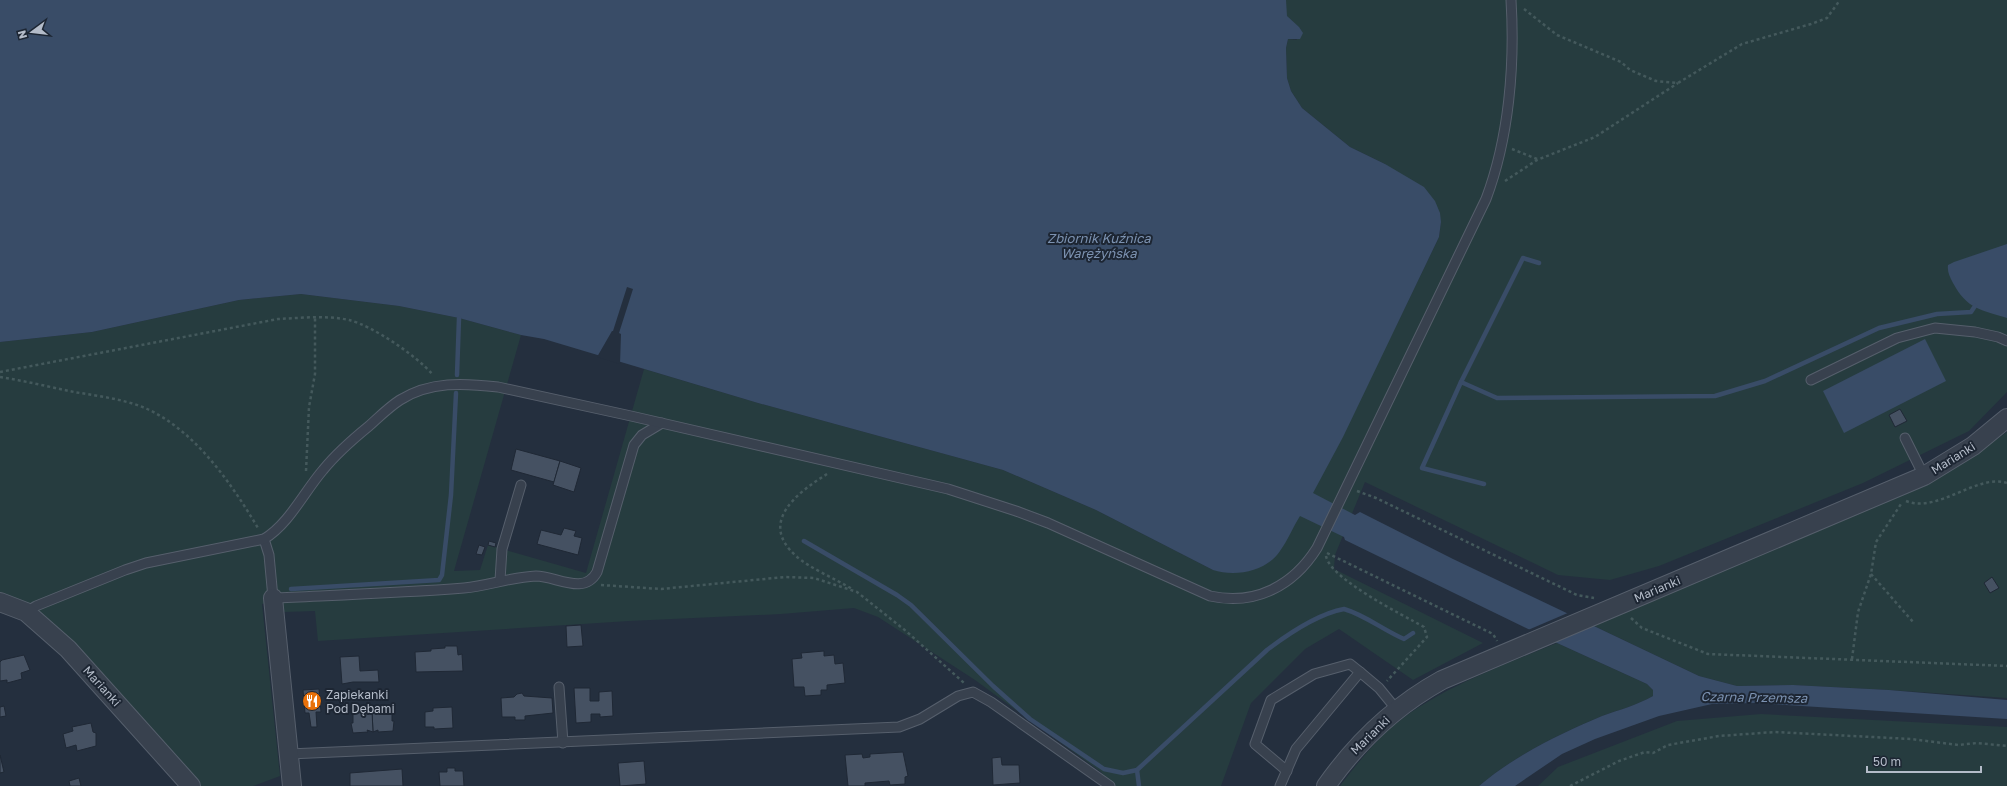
<svg xmlns="http://www.w3.org/2000/svg" width="2007" height="786" font-family="'Golos Text',sans-serif">
	<rect width="100%" height="100%" fill="#242f3e"/>
	<g fill="#263c3f">
		<path d="M1286,0h721v392l-38,39 -106,52 -204,83 -49,14 -52,-5 -193,-93 -30,73 -1,14 149,74 -70,37 -74,-51 -34,20 -54,54 -30,83h-109l-11,-14 -126,-92 -97,-63 -24,-9 -73,6 -152,7 -311,20 -3,-30 -31,1 -5,-10 -17,2 18,172 -27,10h-52l-101,-109 -100,-82v-253l92,-10 147,-32 62,-6 98,12 60,12 62,17 -67,236 26,-1 8,-25 98,28 58,-204 114,34 245,67 93,40 117,60h38l17,-7 128,-237 43,-89 2,-15 -56,-58 -35,-17 -48,-39 -11,-17 -4,-13 -1,-30 2,-9 9,1 -11,-26z"/>
		<path d="M2007,432v266l-118,-8 -96,-5 -56,1 -38,-10 -105,-50 47,-23 318,-138z"/>
		<path d="M1557,643l90,41 6,6v6c-16,9 -34,14 -51,20 -43,18 -88,40 -123,70h-139c12,-16 25,-32 39,-47 44,-45 120,-72 178,-96z"/>
		<path d="M1761,714l246,13v59h-469l20,-19 119,-46z"/>
	</g>
	<g fill="#394c67">
		<path d="M0,0h1286l1,16 12,11 4,6 -3,6h-12l-2,9 1,30 4,13 11,17 48,39 35,17 39,23 11,14 5,12 1,9 -2,15 -96,200 -30,56 42,22 5,-3 93,47 246,117 38,10 56,-1 96,5 118,10v19l-252,-16 -43,1 -53,12 -64,23 -33,15 -47,32h-36c35,-30 80,-52 123,-70 17,-6 35,-11 51,-20v-6l-6,-6 -90,-41 -212,-103 -1,-3 -44,-21c-7,11 -12,24 -20,35 -14,21 -45,26 -67,19l-117,-60 -93,-40 -245,-67 -214,-64 -23,-4 -62,-17 -60,-12 -98,-12 -62,6 -147,32 -92,10z"/>
		<path d="M2007,244v74c-26,-8 -40,-9 -54,-35 -3,-6 -6,-11 -5,-18l6,-3z"/>
		<path d="M1925,339l21,42 -102,52 -21,-42z"/>
	</g>
	<g fill="#242f3e">
		<path d="M627,287l6,2 -14,44 2,1 -1,30 -23,-7 15,-26h1z"/>
		<path d="M1570,612l26,13 -43,18 -25,-13z"/>
	</g>
	<g fill="none" stroke-linecap="round" stroke-linejoin="round">
		<g stroke="#394c67" stroke-width="4.5">
			<path d="M457,375l2,-57"/>
			<path d="M1461,382l62,-124 16,5"/>
			<path d="M1484,484l-62,-16 39,-86 36,16 218,-2 50,-15 114,-53 58,-14 34,-2 4,-6"/>
			<path d="M804,541l93,54 14,10 82,81 37,33 74,50 19,4 14,-3 130,-120c21,-16 50,-36 77,-41 21,6 39,21 60,30l9,-6"/>
			<path d="M291,589l148,-9 3,-5 9,-80 5,-102"/>
			<path d="M1137,770l2,16"/>
		</g>
	</g>
	<g fill="#455162" stroke="#1f2835">
		<path d="M1900,409l7,12 -12,6 -6,-12z"/>
		<path d="M516,449l44,12 -6,21 -43,-12z"/>
		<path d="M560,461l21,7 -7,24 -21,-7z"/>
		<path d="M564,528l12,3 -2,5 8,2 -4,17 -41,-11 4,-14 20,5z"/>
		<path d="M489,541l7,2 -1,4 -7,-2z"/>
		<path d="M479,545l6,2 -3,8 -6,-1z"/>
		<path d="M1992,577l7,11 -9,5 -6,-10z"/>
		<path d="M581,625l2,21 -16,1 -1,-21z"/>
		<path d="M445,646h12l1,9 4,-1 1,17 -47,1 -1,-20 16,-1v-2l14,-1z"/>
		<path d="M824,651v5l10,-1 1,9 8,-1 2,20 -18,2v5h-6v5l-16,1 -1,-9h-10l-2,-28 10,-1 -1,-5z"/>
		<path d="M24,655l6,15 -9,3 1,6 -15,4v-3l-7,1v-19l2,-2z"/>
		<path d="M359,656l1,15 18,-1 1,12h-26l-11,2 -2,-27z"/>
		<path d="M574,688h16v13h9v-9l13,-1 1,25 -13,1v-3h-9v8l-15,1z"/>
		<path d="M319,689l2,23h-5l1,15h-6l-2,-14h-4l-2,-23z"/>
		<path d="M522,693l2,3 28,2 1,15 -28,3v4h-10v-3h-13l-1,-19 13,-1 3,-3z"/>
		<path d="M4,706l2,10 -6,1v-10z"/>
		<path d="M452,707l1,21 -19,1v-2h-9v-15l8,-1v-3z"/>
		<path d="M372,711h20v10h2l-1,10 -15,1v-2l-5,2z"/>
		<path d="M372,711l1,21 -6,-2 1,2 -15,1 -2,-10h2v-11z"/>
		<path d="M91,723l2,9 3,1v13l-19,5 -1,-6 -10,3 -3,-14 10,-3 -1,-4z"/>
		<path d="M903,752l5,24 -3,1v7l-15,1 -1,-4 -24,2v3h-17l-3,-31 17,-1 1,4 7,-1v-3z"/>
		<path d="M0,755l4,17 -4,1z"/>
		<path d="M1001,757l1,8h17l1,18 -27,2 -1,-27z"/>
		<path d="M644,761l2,23 -26,2 -2,-23z"/>
		<path d="M447,768h8v3h8l1,15h-24l-1,-14h8z"/>
		<path d="M402,769l1,17h-53v-13z"/>
		<path d="M79,778l2,8h-11l-1,-5z"/>
	</g>
	<g fill="none" stroke-linecap="round" stroke-linejoin="round">
		<defs>
			<g id="lane">
				<path d="M1811,380l86,-42 38,-10 40,4 23,5 9,4"/>
				<path d="M1905,438l19,38"/>
				<path d="M264,539l5,16 4,43c64,-3 128,-5 191,-10 24,-2 47,-11 72,-12 20,0 48,20 61,-4l37,-127 8,-10 20,-12"/>
				<path d="M500,580l2,-31 19,-64"/>
				<path d="M26,612l10,-6 89,-36 21,-7 118,-24c25,-15 40,-47 59,-69 13,-16 30,-31 46,-44 10,-9 20,-19 31,-26 30,-19 64,-17 98,-13l133,29 317,73 68,22 32,12 162,73c45,10 83,-10 107,-48l169,-349c23,-61 29,-134 25,-199"/>
				<path d="M559,687l4,56"/>
				<path d="M289,754l610,-27 21,-8 38,-23 15,-4 18,10 119,84"/>
				<path d="M1287,771l-32,-27 16,-44 43,-26 36,-10 10,8"/>
				<path d="M1280,786l16,-37 64,-77 19,16 18,22"/>
			</g>
			<g id="street">
				<path d="M273,598l19,188"/>
				<path d="M0,602l26,10 42,37 123,137"/>
				<path d="M1326,786c31,-44 69,-80 116,-106l482,-204 49,-30 34,-28"/>
			</g>
		</defs>
		<use href="#lane" stroke="#565f6c" stroke-width="11"/>
		<use href="#street" stroke="#565f6c" stroke-width="20"/>
		<g stroke="#44595c" stroke-width="2.5" stroke-dasharray="3 3" stroke-linecap="butt">
			<path d="M1524,9l33,26 64,27 9,8 26,11 22,2 64,-39 69,-20 16,-6 13,-18"/>
			<path d="M1512,149l25,10"/>
			<path d="M1505,181l32,-21 58,-23 83,-54"/>
			<path d="M0,372l278,-53c23,-1 48,-4 71,1 24,6 68,36 84,55"/>
			<path d="M0,377c25,4 50,10 74,15 24,4 49,7 71,16 50,22 86,75 113,120"/>
			<path d="M306,471l3,-64 6,-33v-56"/>
			<path d="M827,474c-30,19 -69,48 -31,82 13,12 40,23 56,33"/>
			<path d="M1357,491l19,7 201,97 17,3"/>
			<path d="M1906,501c31,13 72,-28 101,-18"/>
			<path d="M1327,553l166,81 4,7"/>
			<path d="M1326,556c4,23 77,59 98,71l3,10 -40,44"/>
			<path d="M1871,574l43,49"/>
			<path d="M601,585l60,4 124,-12 29,1 43,14 49,39 58,52"/>
			<path d="M1631,618l11,10 66,26 299,12"/>
			<path d="M1852,659l6,-47 13,-38 5,-32 25,-38"/>
			<path d="M1570,786l49,-25 26,-9 8,1 15,-8 51,-9 56,-4 136,7 47,6 19,-2 30,3"/>
		</g>
		<use href="#lane" stroke="#38414e" stroke-width="9"/>
		<use href="#street" stroke="#38414e" stroke-width="18"/>
	</g>
	<defs>
		<symbol id="restaurant-disc" viewBox="-11 -11 22 22"><circle r="9.5" fill="#e8710a" stroke="#1d2633"/><path d="M-5-6h1v4h1v-4h1v4h1v-4h1v5L-1.5 .5V6h-2V.5L-5-1ZM5-6V6H3V1.5H1.5Q1.5-4 5-6Z" fill="#fff"/></symbol>
	</defs>
	<g fill-rule="evenodd">
		<use href="#restaurant-disc" x="301" y="690" width="22" height="22"/>
	</g>
	<g text-anchor="middle" dominant-baseline="central" stroke-width="4" stroke-linejoin="round" paint-order="stroke">
		<g font-size="12" fill="#b4bcc9" stroke="#1d2633">
			<text transform="translate(1953 458) rotate(-32)">Marianki</text>
			<text transform="translate(1657 589) rotate(-23)">Marianki</text>
			<text transform="translate(102 686) rotate(48)">Marianki</text>
			<text transform="translate(1370 735) rotate(-44)">Marianki</text>
		</g>
		<g font-size="12" fill="#b4bcc9" stroke="#1d2633" text-anchor="start">
			<text x="326" y="694">Zapiekanki<tspan x="326" dy="14">Pod Dębami</tspan></text>
		</g>
		<g font-size="13" font-style="italic" fill="#7c92b1" stroke="#1d2633">
			<text x="1099" y="238">Zbiornik Kuźnica<tspan x="1099" dy="15">Warężyńska</tspan></text>
			<text transform="translate(1754 697) rotate(1)">Czarna Przemsza</text>
		</g>
	</g>
	<g transform="translate(32 32) rotate(255)" stroke="#1d2633" stroke-width="3" paint-order="stroke">
	<path d="M0-3L7 15L0 10L-7 15Z" fill="#b4bcc9"/>
	<text y="-6" font-size="11" font-weight="bold" text-anchor="middle" fill="#b4bcc9">N</text>
	</g>
	<path d="M1867 766v6h114v-6" fill="none" stroke="#b4bcc9" stroke-width="2"/>
	<text x="1873" y="766" font-size="12" fill="#b4bcc9" stroke="#1d2633" stroke-width="3" paint-order="stroke">50 m</text>
</svg>
